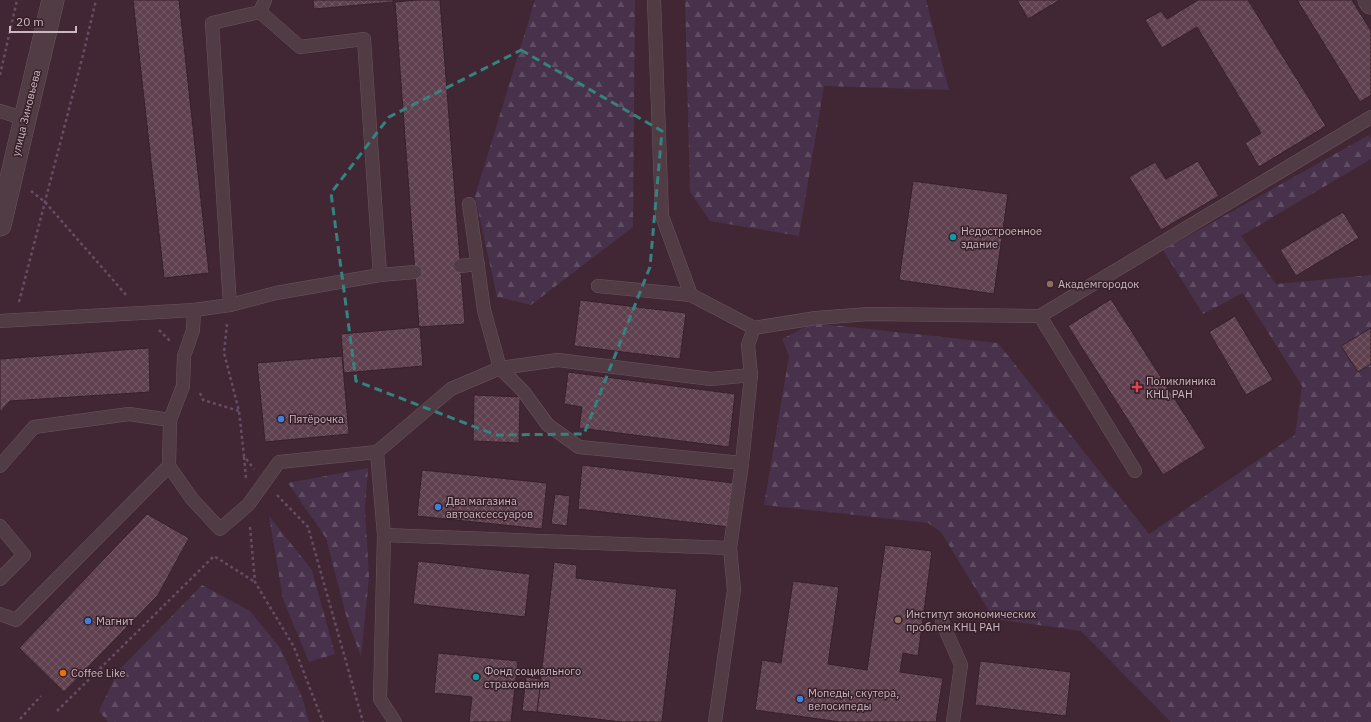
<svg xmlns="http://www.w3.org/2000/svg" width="1371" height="722" font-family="'IBM Plex Sans',sans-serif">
	<defs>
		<pattern id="forest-firs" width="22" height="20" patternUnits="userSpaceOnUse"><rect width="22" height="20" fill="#48314b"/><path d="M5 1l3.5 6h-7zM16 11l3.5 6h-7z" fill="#614d63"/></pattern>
		<pattern id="building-cross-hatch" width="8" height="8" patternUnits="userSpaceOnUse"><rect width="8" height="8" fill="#5f404e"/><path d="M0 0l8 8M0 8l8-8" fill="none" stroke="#755966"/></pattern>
	</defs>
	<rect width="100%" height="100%" fill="#412633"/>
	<g fill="url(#forest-firs)">
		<path d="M535,0h100l-2,227 -102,78 -34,-8 -22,-101z"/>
		<path d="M685,0h241l23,90 -125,-4 -25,150 -89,-15 -20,-29z"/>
		<path d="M1369,135l2,3v21l-130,77 35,48 95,-9v447h-200l-90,-91 -87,-12 -53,-87 -13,-9 -164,-18 25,-149 -7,-17 31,-16 185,20 151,191 146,-99 7,-49 -59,-93 -40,21 -40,-64z"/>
		<path d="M368,468l-3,41 4,68 -8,80 -14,-38 -21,-81 -38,-55z"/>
		<path d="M269,516l43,54 23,84 -26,8 -26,-63z"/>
		<path d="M202,585l48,26 31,38 22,51 6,22h-201l-9,-11 19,-40z"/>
	</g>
	<g fill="url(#building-cross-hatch)" stroke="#38212b">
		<path d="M133,0h46l30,273 -45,5z"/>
		<path d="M313,0h80v2l-79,7z"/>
		<path d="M418,0h22l25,324 -46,3 -24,-325z"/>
		<path d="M1017,0h43l-32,19z"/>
		<path d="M1198,0h50l78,126 -67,41 -14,-24 16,-10 -64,-106 -35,21 -17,-28 16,-9 6,8z"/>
		<path d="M1297,0h55l19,31v64l-11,7z"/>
		<path d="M1198,161l21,35 -58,34 -32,-53 26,-15 11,17z"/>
		<path d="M913,181l95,13 -14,100 -95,-14z"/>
		<path d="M1343,212l16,26 -63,38 -16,-26z"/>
		<path d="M1111,299l95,149 -43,27 -95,-149z"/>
		<path d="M580,300l106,13 -6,46 -106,-13z"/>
		<path d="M1235,316l38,64 -27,15 -37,-63z"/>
		<path d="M420,327l3,39 -79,7 -3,-39z"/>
		<path d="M1371,328v36l-13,8 -17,-26z"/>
		<path d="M149,348l1,44 -140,9 -10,11v-53z"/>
		<path d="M342,356l7,78 -84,8 -8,-79z"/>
		<path d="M568,372l167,22 -6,53 -150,-19 3,-21 -18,-3z"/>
		<path d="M474,395l46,2 -1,46 -46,-2z"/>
		<path d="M582,465l151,18 -4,44 -151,-18z"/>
		<path d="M422,470l125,13 -5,46 -125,-13z"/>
		<path d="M555,494l15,2 -3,30 -16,-2z"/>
		<path d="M147,514l42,24 -31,57 -94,97 -45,-44z"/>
		<path d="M885,545l47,6 -14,105 -15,-3 -3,19 43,6 -7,44h-96l-85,-12 7,-50 19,3 12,-82 46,6 -11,77 39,6z"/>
		<path d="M418,561l112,13 -5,43 -112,-13z"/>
		<path d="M554,562l23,3 -1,13 101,11 -15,133h-40l-85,-10z"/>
		<path d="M438,653l80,8 -7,61h-42l3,-25 -38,-4z"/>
		<path d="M980,661l91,11 -5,44 -91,-11z"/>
		<path d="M526,677l15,2 -4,33 -15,-1z"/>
	</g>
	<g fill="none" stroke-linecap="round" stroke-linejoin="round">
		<defs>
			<g id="service">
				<path d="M654,0l8,216 29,79 63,33 62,-10 53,-4 171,2 331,-199"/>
				<path d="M0,111l25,8"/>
				<path d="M460,266l18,-2"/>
				<path d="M380,275l35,-3"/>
				<path d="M598,286l93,9"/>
				<path d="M230,305l46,-12 104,-18 -16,-236 -64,8 -40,-35"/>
				<path d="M194,310l36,-5 -18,-282 48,-11 5,-12"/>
				<path d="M1040,316l95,155"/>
				<path d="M0,321l194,-11 -1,20 -9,26 -1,30 -13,34 -41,-6 -95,13 -34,39"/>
				<path d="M377,452l74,-63 49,-21 -16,-58 -15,-106"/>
				<path d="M742,463l-163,-16 -31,-22 -25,-34 -23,-23 58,-8 153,19 40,-4"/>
				<path d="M169,466l1,-46"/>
				<path d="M0,526l24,29 -24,24"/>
				<path d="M384,535l346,13"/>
				<path d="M0,614l16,6 153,-154 23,33 28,30 28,-24 31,-43 98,-10 7,83 -4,164 15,23"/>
				<path d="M942,622l19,43 -8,57"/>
				<path d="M715,722l19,-132 -4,-42 12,-85 9,-88 -3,-30 6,-17"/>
			</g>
			<g id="minor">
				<path d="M1369,0l2,3"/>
				<path d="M0,225l53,-225"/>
			</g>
		</defs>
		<use href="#service" stroke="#6b555f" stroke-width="14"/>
		<use href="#minor" stroke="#6b555f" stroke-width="23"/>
		<g stroke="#654e63" stroke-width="2.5" stroke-dasharray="3 3" stroke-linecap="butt">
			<path d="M0,75l17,-75"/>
			<path d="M31,191l14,11 82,94"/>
			<path d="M19,302l64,-247 13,-55"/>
			<path d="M227,324l-3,29 15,58 5,45 10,13"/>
			<path d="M159,330l11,11"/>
			<path d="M200,393l3,7 36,11"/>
			<path d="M244,457l2,21"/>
			<path d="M277,495l31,32 55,195"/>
			<path d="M250,527l5,55 39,65 29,75"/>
			<path d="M57,711l157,-155 41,26"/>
			<path d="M20,719l21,-23"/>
		</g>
		<use href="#service" stroke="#513b44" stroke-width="13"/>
		<use href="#minor" stroke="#513b44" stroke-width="22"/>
	</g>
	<path fill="none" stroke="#35837e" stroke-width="3" stroke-dasharray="8 5" stroke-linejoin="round" d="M521,50l141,81 -12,136 -66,167 -88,1 -140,-54 -25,-188 58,-76z"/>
	<g fill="#0f9aa8" stroke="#361f29" stroke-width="1.5">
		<circle cx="953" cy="237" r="4"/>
		<circle cx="476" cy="677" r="4"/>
	</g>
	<g fill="#8d6e63" stroke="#361f29" stroke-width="1.5">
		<circle cx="1050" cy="284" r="4"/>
		<circle cx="898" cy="620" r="4"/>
	</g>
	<path fill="#e0444e" stroke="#361f29" stroke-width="1.5" d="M1135 381h4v4h4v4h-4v4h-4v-4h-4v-4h4z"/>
	<g fill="#3f7fe0" stroke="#361f29" stroke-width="1.5">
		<circle cx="281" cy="419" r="4"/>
		<circle cx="438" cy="507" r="4"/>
		<circle cx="88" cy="621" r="4"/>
		<circle cx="800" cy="699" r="4"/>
	</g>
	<circle fill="#e8710a" stroke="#361f29" stroke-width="1.5" cx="63" cy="673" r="4"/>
	<g text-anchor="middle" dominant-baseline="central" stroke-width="3" stroke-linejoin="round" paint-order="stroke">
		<g font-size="11" fill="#cbb7c0" stroke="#361f29">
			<text transform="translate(26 113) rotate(-76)">улица Зиновьева</text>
		</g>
		<g font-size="11" fill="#cbb7c0" stroke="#361f29" text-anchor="start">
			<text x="961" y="231">Недостроенное<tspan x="961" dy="13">здание</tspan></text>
			<text x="1058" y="284">Академгородок</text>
			<text x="1146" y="381">Поликлиника<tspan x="1146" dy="13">КНЦ РАН</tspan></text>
			<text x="289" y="419">Пятёрочка</text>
			<text x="446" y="501">Два магазина<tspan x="446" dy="13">автоаксессуаров</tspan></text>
			<text x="906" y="614">Институт экономических<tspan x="906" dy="13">проблем КНЦ РАН</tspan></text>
			<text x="96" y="621">Магнит</text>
			<text x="484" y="671">Фонд социального<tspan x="484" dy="13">страхования</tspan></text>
			<text x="71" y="673">Coffee Like</text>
			<text x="808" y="693">Мопеды, скутера,<tspan x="808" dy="13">велосипеды</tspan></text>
		</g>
	</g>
	<path d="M10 26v6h66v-6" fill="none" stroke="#cbb7c0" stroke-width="2"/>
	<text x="16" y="26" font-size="12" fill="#cbb7c0" stroke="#361f29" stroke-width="3" paint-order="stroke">20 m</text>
</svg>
